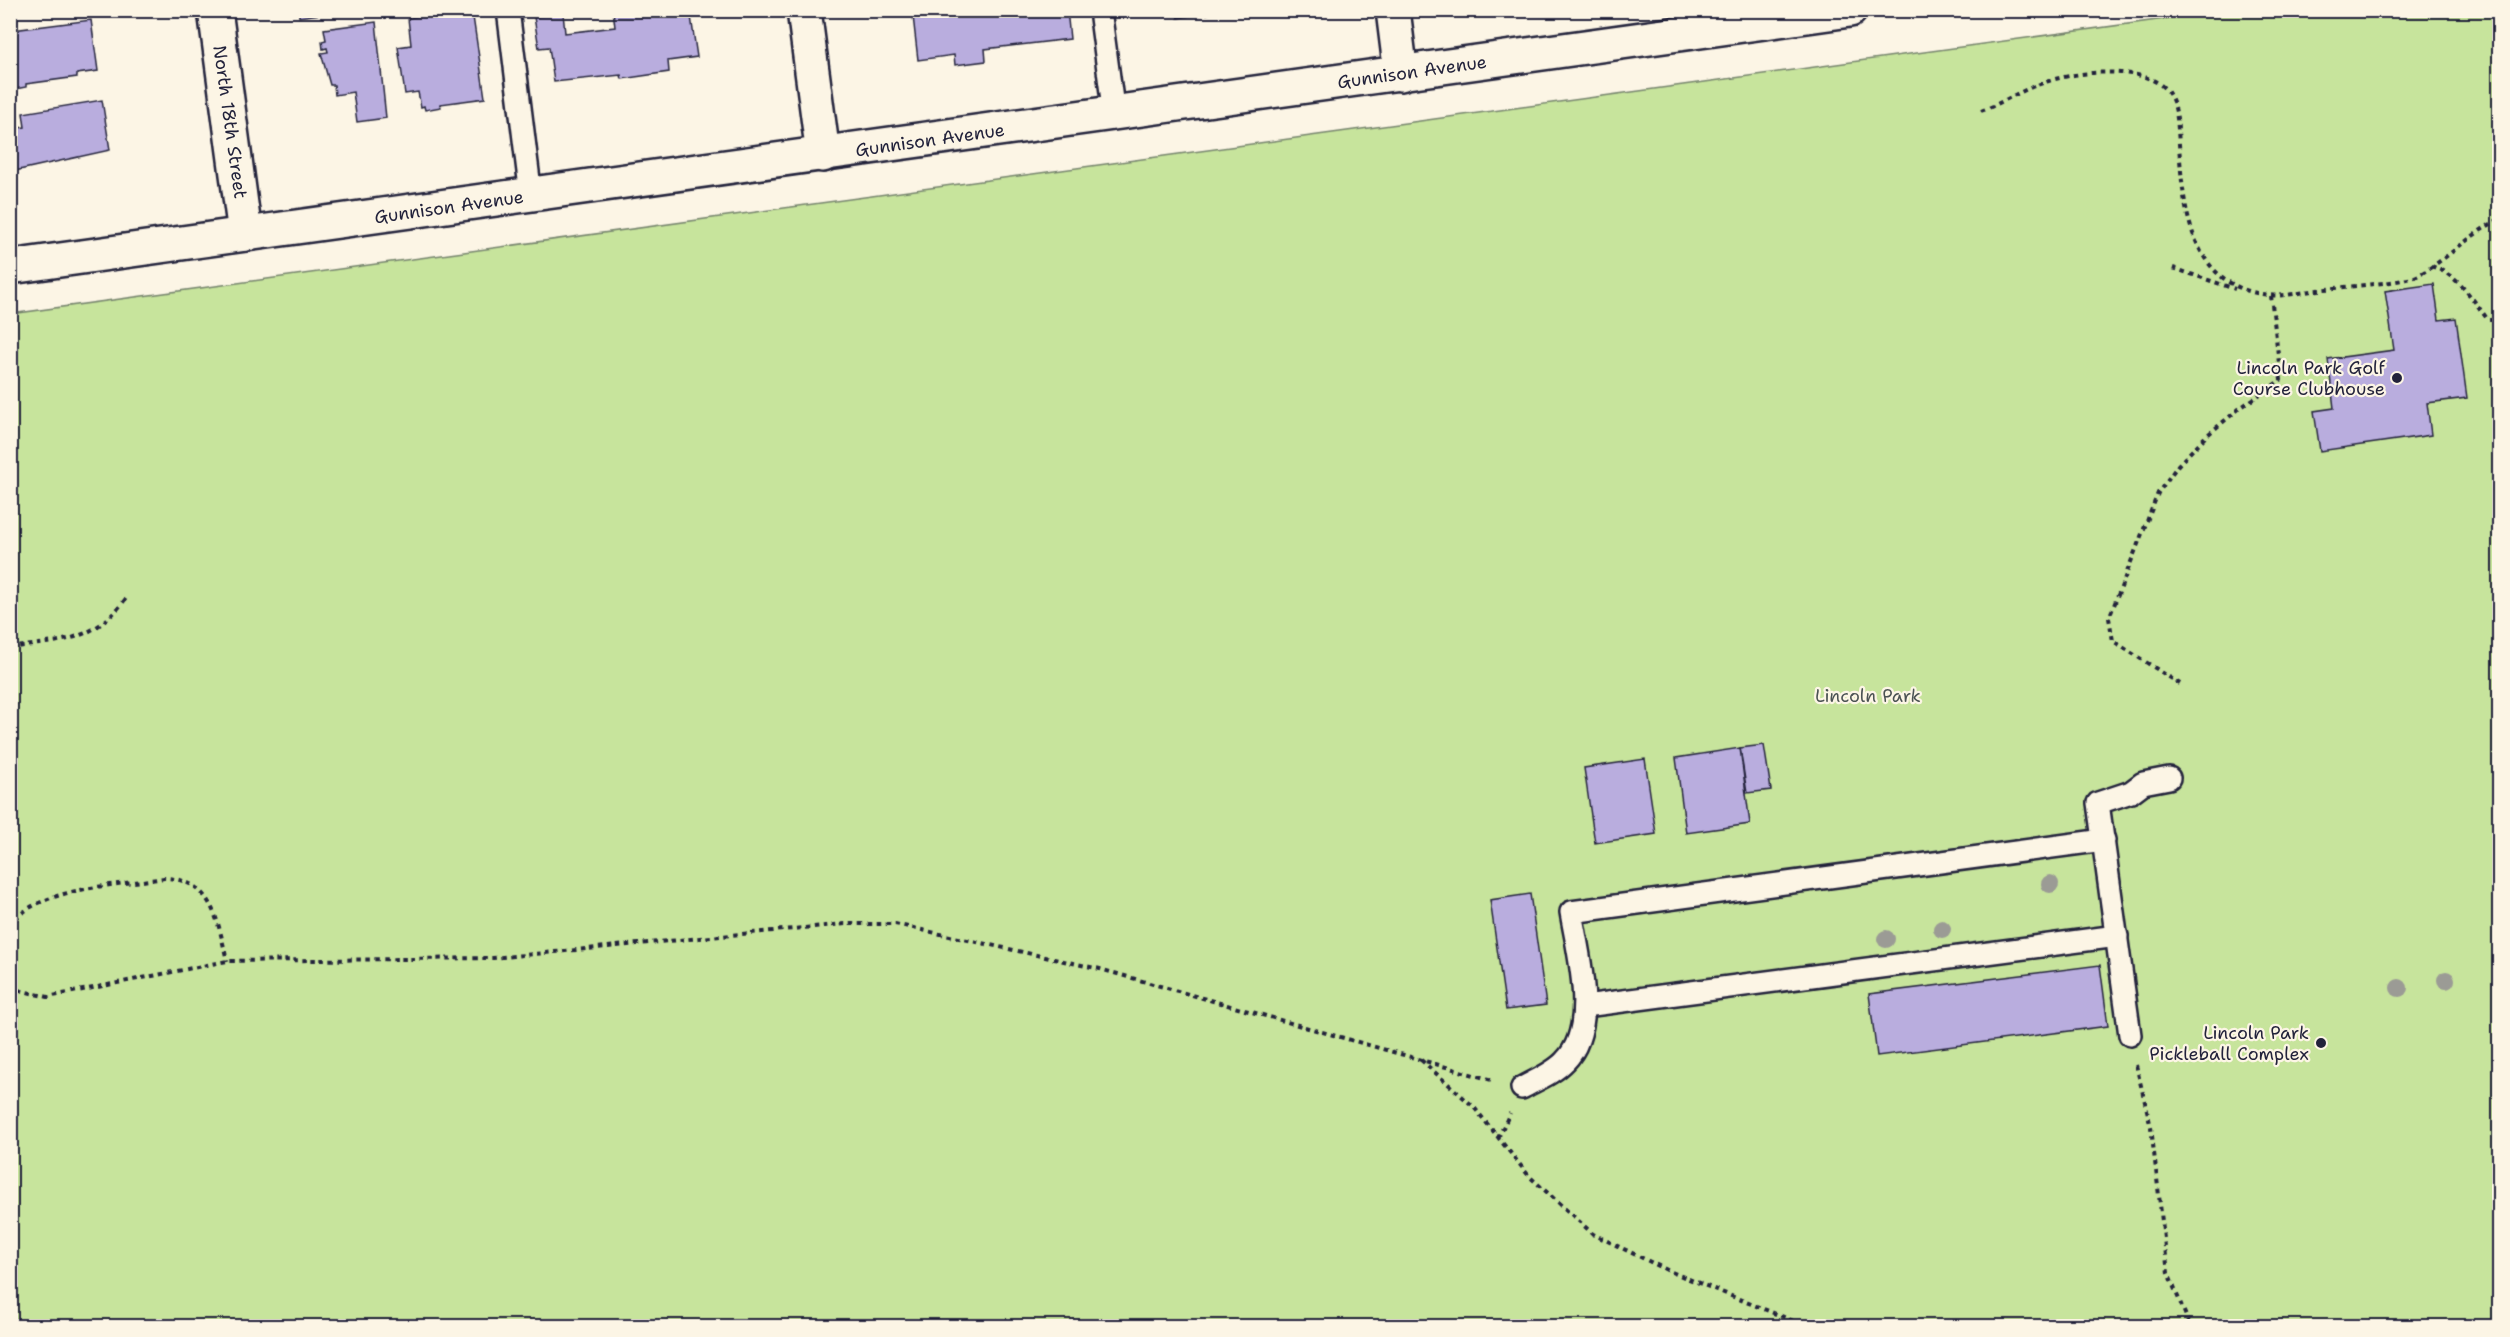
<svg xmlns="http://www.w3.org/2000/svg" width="2510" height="1337" font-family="'Shantell Sans',sans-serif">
	<rect width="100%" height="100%" fill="#fcf5e5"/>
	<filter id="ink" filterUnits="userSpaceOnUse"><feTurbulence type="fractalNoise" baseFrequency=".0167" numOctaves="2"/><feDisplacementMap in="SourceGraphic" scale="12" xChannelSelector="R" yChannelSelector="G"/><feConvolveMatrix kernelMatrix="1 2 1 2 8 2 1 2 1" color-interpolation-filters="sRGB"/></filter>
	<g filter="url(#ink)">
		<path fill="#c7e49c" stroke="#74836c" stroke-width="1.5" d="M2223,11h276v1315h-2488v-1012z"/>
		<g fill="#b9adde" stroke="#22223b" stroke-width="1.5">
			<path d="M299,10h43v1l-43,6z"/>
			<path d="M455,10h17l13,88 -45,6 1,3 -16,3 -1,-4 -3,1 -3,-15 -13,2 -7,-47 13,-2 -3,-27z"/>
			<path d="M613,10h77l7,47 -29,4 1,11 -47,7 -1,-4 -67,7 -5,-35 -10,1 -5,-31 29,-4 2,20 17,-2 33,-4z"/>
			<path d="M921,10h146l3,29 -85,10 1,12 -31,4 -1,-10 -36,5 -5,-44 9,-1z"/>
			<path d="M1176,10h56l-54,8z"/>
			<path d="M91,20l7,51 -21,3v3l-51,7v3l-16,3v-45h5l-2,-15z"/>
			<path d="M376,22l10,96 -29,4 -4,-30 -18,3 -1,-10h-4l-9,-32 7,-1 -1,-4 -4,1 -1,-8 4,-1 -2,-11z"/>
			<path d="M102,100l8,50 -100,22v-43l15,-2 -2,-14z"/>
			<path d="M2434,284l5,36 17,-2 11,80 -40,5 4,32 -111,16 -6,-40 20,-3 -6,-49 66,-9 -9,-59z"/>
			<path d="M1764,745l7,45 -24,3 -7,-45z"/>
			<path d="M1740,748l10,76 -64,9 -10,-75z"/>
			<path d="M1645,759l11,75 -61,9 -11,-75z"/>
			<path d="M1530,894l16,111 -40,5 -16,-110z"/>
			<path d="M2100,965l8,61 -231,30 -8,-62z"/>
		</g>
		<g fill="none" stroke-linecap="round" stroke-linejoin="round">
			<defs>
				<g id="lane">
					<path d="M508,10l23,186"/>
					<path d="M1100,10l14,105"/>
					<path d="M1691,10l3,22"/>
					<path d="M1585,1006l532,-70"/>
					<path d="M2130,1035l-32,-232 33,-11 12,-9 26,-5"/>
					<path d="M1522,1088c14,-8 32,-15 43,-27 34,-34 13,-107 6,-149l533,-72"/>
				</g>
				<g id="street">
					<path d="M215,10l30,224"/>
					<path d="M804,10l19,145"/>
					<path d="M1393,10l8,64"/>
				</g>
				<path id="secondary" d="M10,267l1840,-257"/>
			</defs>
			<use href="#lane" stroke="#22223b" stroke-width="26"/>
			<use href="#street" stroke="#22223b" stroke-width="38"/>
			<use href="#secondary" stroke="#22223b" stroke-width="38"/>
			<g stroke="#22223b" stroke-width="4" stroke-dasharray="4.5 4.5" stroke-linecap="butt">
				<path d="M1981,111c21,-8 40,-21 62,-28 28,-11 89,-17 115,0 21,14 19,39 21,61 4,65 11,143 90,151 15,2 34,-3 49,-5 19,-3 86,-7 99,-14 29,-16 53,-42 83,-57"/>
				<path d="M2431,266c27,9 41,32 57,54h12"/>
				<path d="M2173,268l62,21"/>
				<path d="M10,648c52,-8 84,-5 117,-51"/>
				<path d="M2180,684l-67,-43 -4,-23 49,-125 20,-28 27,-28 35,-29 41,-28 -10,-84"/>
				<path d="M10,926c25,-39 112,-41 154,-48 49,1 54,44 63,83"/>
				<path d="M10,988l38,9 179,-36 266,-3 352,-34h50l205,45 392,111"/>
				<path d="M1421,1060l52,46 56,70 64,58 76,37 137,55"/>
				<path d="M2136,1065l15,62 17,146 22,53"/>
				<path d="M1498,1138l12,-25"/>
			</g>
			<use href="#lane" stroke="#fcf5e5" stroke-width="21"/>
			<use href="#street" stroke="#fcf5e5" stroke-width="33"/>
			<use href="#secondary" stroke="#fcf5e5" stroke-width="33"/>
		</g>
		<g fill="#9b9b95">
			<circle cx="2050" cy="884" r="9"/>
			<circle cx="1942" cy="929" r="9"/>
			<circle cx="1886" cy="939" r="9"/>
			<circle cx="2446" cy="980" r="9"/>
			<circle cx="2399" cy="988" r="9"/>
		</g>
	</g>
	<g fill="#22223b" stroke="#fcf5e5" stroke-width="2">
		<circle cx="2397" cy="378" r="6"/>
		<circle cx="2321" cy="1043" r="6"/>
	</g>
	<g text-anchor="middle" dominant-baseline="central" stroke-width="4.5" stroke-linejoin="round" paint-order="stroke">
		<g font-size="18" fill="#22223b" stroke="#fcf5e5">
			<text transform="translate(1412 72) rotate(-8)">Gunnison Avenue</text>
			<text transform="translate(230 122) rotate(82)">North 18th Street</text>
			<text transform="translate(930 140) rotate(-8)">Gunnison Avenue</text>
			<text transform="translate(449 207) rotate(-8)">Gunnison Avenue</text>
		</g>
		<g font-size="18" fill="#22223b" stroke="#fcf5e5" text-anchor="end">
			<text x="2385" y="368">Lincoln Park Golf<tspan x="2385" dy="21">Course Clubhouse</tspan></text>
			<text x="2309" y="1033">Lincoln Park<tspan x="2309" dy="21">Pickleball Complex</tspan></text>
		</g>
		<g font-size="18" fill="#4b5253" stroke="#fcf5e5">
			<text x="1868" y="696">Lincoln Park</text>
		</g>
	</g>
	<rect width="2510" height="1337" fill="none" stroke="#fcf5e5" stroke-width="36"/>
	<rect x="18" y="18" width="2474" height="1301" fill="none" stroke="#22223b" stroke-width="2" filter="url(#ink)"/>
</svg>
